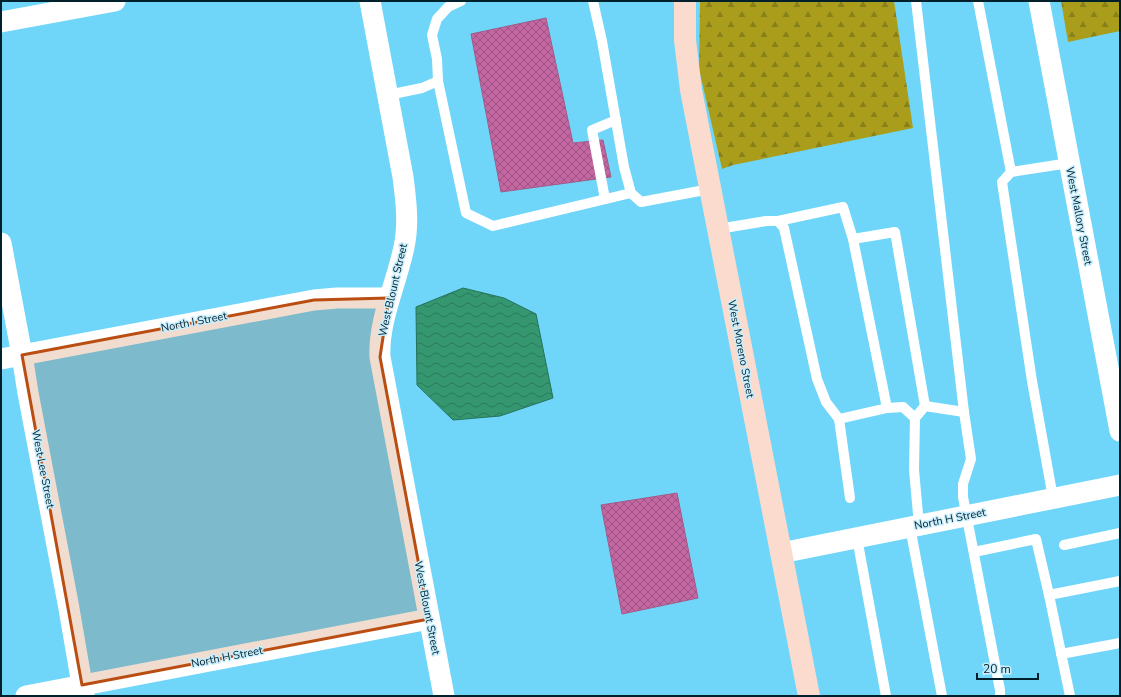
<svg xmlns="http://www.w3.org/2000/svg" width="1121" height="697" font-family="'Nunito Sans',sans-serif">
	<defs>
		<pattern id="forest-firs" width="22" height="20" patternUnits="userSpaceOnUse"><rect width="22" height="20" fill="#aa9d1c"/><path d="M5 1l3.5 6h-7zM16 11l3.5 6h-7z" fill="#888019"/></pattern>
		<pattern id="water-waves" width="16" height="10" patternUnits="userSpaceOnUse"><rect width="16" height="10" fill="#359770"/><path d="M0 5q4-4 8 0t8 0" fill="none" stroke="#2a7b5c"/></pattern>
		<pattern id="building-cross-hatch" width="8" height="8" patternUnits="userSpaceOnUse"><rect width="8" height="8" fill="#c366a1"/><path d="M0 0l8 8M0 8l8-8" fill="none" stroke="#9c5483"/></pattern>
	</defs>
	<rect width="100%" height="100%" fill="#6fd6fa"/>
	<g fill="url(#forest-firs)">
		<path d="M700,1h194l19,127 -180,37 -11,4 -23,-100z"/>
		<path d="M1061,1h59v30l-52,11z"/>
	</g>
	<path fill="url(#water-waves)" stroke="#25735b" d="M463,288l41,10 32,16 17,84 -53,18 -47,4 -36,-35 -1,-78z"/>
	<g fill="url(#building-cross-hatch)" stroke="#a15b87">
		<path d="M546,18l27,125 30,-3 8,37 -110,15 -30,-158z"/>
		<path d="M677,493l21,105 -76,16 -21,-109z"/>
	</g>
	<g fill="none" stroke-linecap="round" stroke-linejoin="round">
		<g stroke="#fff" stroke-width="10">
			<path d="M593,1l9,40 22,126 7,26 10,9 69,-13"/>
			<path d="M916,1l48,411"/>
			<path d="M978,1l33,171"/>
			<path d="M438,81l28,132 27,13 138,-33"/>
			<path d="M388,95l34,-7 16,-7 -1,-22 -5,-24 5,-16 11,-12 13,-6"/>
			<path d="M605,199l-13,-69 24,-10"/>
			<path d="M778,221l65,-14 10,32 34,169"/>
			<path d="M718,229l48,-8h12l6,7 33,151 9,23 13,17 48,-11 16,-1 12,11 -1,52 5,55"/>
			<path d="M853,239l42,-7 30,174"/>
			<path d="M915,418l10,-12 39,6 7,47 -8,25v13l37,193v6"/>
			<path d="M839,419l11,79"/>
			<path d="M1053,498l-21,-117 -30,-199 9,-10 58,-9"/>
			<path d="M910,527l32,169"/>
			<path d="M857,538l29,158"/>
			<path d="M1064,545l56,-12"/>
			<path d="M974,552l62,-13 13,56 71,-14"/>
			<path d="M1049,595l21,101"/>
			<path d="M1061,654l59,-11"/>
		</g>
		<g stroke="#fff" stroke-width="21">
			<path d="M370,1l33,176c3,23 6,47 1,70 -7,35 -26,74 -24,110l64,339"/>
			<path d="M1039,1l81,430"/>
			<path d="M1,22l114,-21"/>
			<path d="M1,243l21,112 6,38 40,210 16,93"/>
			<path d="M1,359l313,-59 23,-2h52"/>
			<path d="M781,553l339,-68"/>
			<path d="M26,696l403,-77"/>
		</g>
		<path stroke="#fadbcd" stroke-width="22" d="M685,1v39l6,50 118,606"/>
	</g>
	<path fill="#ba4e12" fill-opacity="0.2" stroke="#ba4e12" stroke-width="3" stroke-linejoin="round" d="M389,298l-9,59 49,262 -347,66 -60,-330 292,-55z"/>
	<g text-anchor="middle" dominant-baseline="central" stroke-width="3" stroke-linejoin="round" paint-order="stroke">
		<g font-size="11" fill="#00202b" stroke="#c9eefd">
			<text transform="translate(1079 216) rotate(79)">West Mallory Street</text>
			<text transform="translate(393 290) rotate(-77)">West Blount Street</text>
			<text transform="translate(194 322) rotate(-11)">North I Street</text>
			<text transform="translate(741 349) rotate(79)">West Moreno Street</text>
			<text transform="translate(43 469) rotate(79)">West Lee Street</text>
			<text transform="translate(950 519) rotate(-11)">North H Street</text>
			<text transform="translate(427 608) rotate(79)">West Blount Street</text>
			<text transform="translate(227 657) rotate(-11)">North H Street</text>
		</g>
	</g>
	<rect width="1121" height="697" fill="none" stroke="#00202b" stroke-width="4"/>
	<path d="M977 673v6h61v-6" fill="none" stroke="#00202b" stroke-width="2"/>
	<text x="983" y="673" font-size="12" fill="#00202b" stroke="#c9eefd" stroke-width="3" paint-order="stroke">20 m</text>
</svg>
